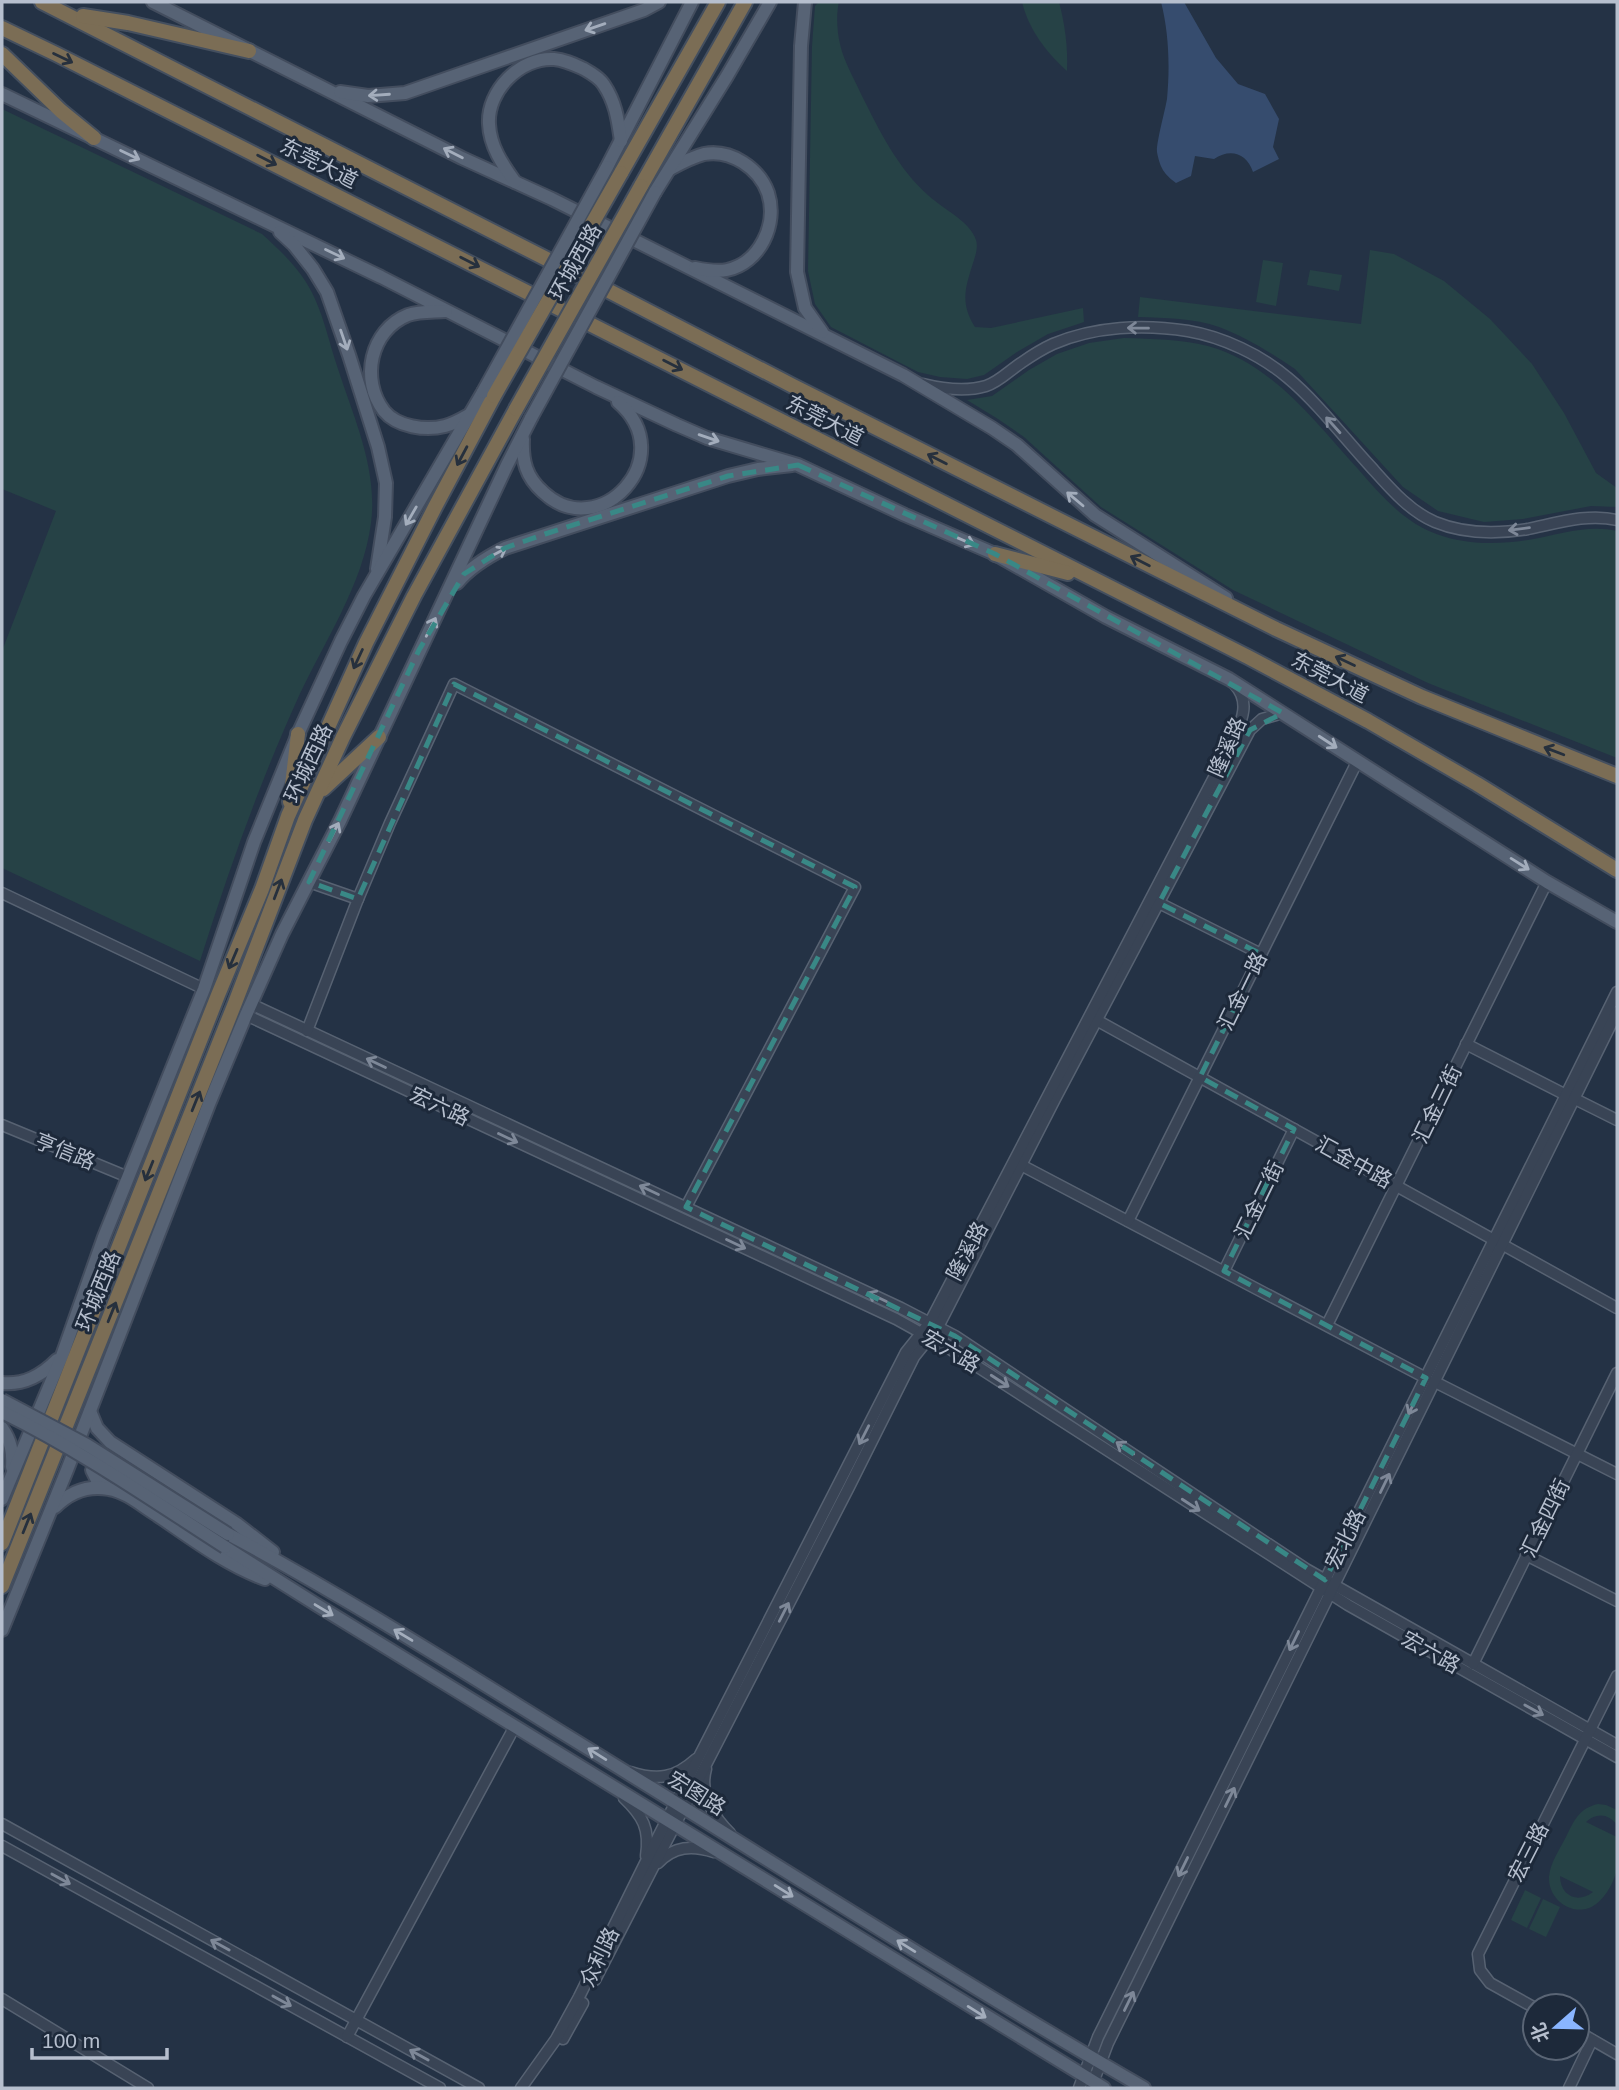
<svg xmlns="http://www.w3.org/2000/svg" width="1619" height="2090" font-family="Arial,'Noto Sans SC',sans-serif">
	<rect width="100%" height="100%" fill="#243245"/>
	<g fill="#264246" fill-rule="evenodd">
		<path d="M819,2h20c-3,12 -2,30 1,42 4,18 14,34 21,50 18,36 37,75 68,102 14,13 41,25 47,44 2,6 0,14 -2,20 -8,26 -15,42 1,67l16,1 92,-20 1,14 -36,12 -31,18 -33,23 -17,4 -27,-2 -22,-5 -87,-45 -16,-23 -7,-33 4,-225 3,-40z"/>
		<path d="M1022,2h37c6,23 9,45 8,69 -21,-19 -38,-41 -45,-69z"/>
		<path d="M2,109l260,125c20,18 42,39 53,65 10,22 15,47 23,70 16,49 40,101 33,154 -8,62 -47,119 -73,175 -39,86 -70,174 -98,263l-198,-93v-217l54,-140 -54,-22z"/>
		<path d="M1370,250l24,4 50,27 46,38 42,45 32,49 32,60 21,15v19l-26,-1 -68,13 -39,3 -46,-11 -35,-24 -108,-118c-24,-16 -49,-32 -76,-42 -25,-9 -54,-9 -81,-10l2,-20 221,27z"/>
		<path d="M1263,260l20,3 -7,43 -20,-4z"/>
		<path d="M1310,270l32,5 -3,16 -32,-6z"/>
		<path d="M1124,338c28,1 57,1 84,8 65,18 107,76 150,123 20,23 42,49 71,62 31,14 67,14 99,9 29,-5 60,-16 89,-9v227l-189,-75 -195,-93 -132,-83 -77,-70 -26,-18 -31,-19 25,-4 37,-26 28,-16 32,-11z"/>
		<path d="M1598,1804l8,1 11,5v15c-8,-11 -20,-13 -31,-3l31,15c0,10 2,23 0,32 -3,14 -14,34 -28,39 -20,7 -41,-10 -40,-31 1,-14 11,-28 17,-40 8,-16 13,-29 32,-33zM1560,1876l33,16c-15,12 -33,4 -33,-16z"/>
		<path d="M1525,1890l16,8 -14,30 -16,-8z"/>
		<path d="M1543,1899l17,8 -14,30 -17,-8z"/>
	</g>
	<path fill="#364c6e" d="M1161,2h23l32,56 22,26 27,10 14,25 -6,28 6,12 -26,13c-6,-19 -23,-24 -39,-13l-19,-3 -4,20 -15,7c-12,-9 -16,-15 -19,-31 -1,-8 8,-41 10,-53 3,-32 2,-66 -6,-97z"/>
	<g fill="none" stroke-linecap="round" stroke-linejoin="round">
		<defs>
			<g id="minor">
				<path d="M923,384c20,5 43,8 63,2 13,-4 24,-16 35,-23 10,-7 21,-14 32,-19 42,-18 91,-20 135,-13 35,6 73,24 100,47 29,24 57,61 83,89 18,20 38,44 64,55 29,12 62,12 93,7 29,-6 60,-16 89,-9"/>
				<path d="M309,882l49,17"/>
				<path d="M2,893l202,96"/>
				<path d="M1159,903l102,51"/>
				<path d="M251,1004l650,304 54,28 351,233 311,176"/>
				<path d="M246,1015l650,304 54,30 398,256 269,152"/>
				<path d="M1091,1017l526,291"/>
				<path d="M307,1031l51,-132 32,-76 64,-139 401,203 -169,320"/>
				<path d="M1466,1044l100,51"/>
				<path d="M1575,1099l42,21"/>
				<path d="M2,1125l126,52"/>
				<path d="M1021,1165l405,213"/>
				<path d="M1128,1221l229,-459"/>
				<path d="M1224,1271l70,-142"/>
				<path d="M1327,1325l220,-443"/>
				<path d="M1435,1382l182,92"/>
				<path d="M1526,1555l91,46"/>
				<path d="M1473,1664l144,-291"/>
				<path d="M706,1769c-7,25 7,47 24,64"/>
				<path d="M630,1772c28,9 45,6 66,-13"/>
				<path d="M624,1798c19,18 26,31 22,58"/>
				<path d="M2,1824l477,264"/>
				<path d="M2,1846l438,242"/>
				<path d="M658,1863c16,-17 34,-18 56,-11"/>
				<path d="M595,1980l254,-493 65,-130 24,-30 117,-228 195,-369 12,-11 21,-6"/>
				<path d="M2,1999l146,89"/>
				<path d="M1535,2008l-45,-25 -10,-13 -2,-16 139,-278"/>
				<path d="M1577,2031l40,23"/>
				<path d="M347,2037l168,-311"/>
				<path d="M563,2039l20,-36"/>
				<path d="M521,2088l35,-49 23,-42 80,-162 247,-483 24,-30 305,-585c7,-17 15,-36 0,-52"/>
				<path d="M1079,2088l19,-51 519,-1045"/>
				<path d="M1091,2088l17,-45 509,-1031"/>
				<path d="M1569,2088l23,-48"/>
			</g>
			<g id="major">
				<path d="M153,2l309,156 90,41 351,176 89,53 25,17 78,70 131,83"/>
				<path d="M805,2l-4,44 -4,226 8,36 17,24"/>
				<path d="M340,92l28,4 37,-3 239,-83 15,-8"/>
				<path d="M2,94l379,183 215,110 81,38 30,13 91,27 107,50 90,39 111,63 123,62 318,203 70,40"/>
				<path d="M607,167l85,-165"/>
				<path d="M670,169c11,-6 22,-12 34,-15 27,-5 55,14 64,39 10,31 -8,70 -41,77 -10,2 -22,0 -32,-2"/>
				<path d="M515,182c-13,-18 -25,-36 -26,-58 -2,-33 31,-67 65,-65 11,1 19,5 30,10 7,4 16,9 20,16 12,18 14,36 17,56"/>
				<path d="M655,192l72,-116 43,-74"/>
				<path d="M280,232l14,13 19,24 14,23 22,63 29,92 8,36 -1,34 -8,52"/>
				<path d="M446,311c-13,1 -26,0 -38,4 -38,15 -48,65 -24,96 13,16 42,20 61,15 8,-2 17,-7 24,-11"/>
				<path d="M523,439c-1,22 3,38 20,53 56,53 139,-35 75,-90"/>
				<path d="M457,583c13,-16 30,-26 48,-35l223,-72 30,-7 34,-4"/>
				<path d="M2,1383c22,2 39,-7 55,-23"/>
				<path d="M90,1411l7,17 13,14 127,82 36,28"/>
				<path d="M2,1428c9,13 11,24 10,39"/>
				<path d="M99,1456l-7,14 6,12 10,6"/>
				<path d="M2,1499l60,-143 42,-119 100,-248 50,-147 44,-108 43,-93 23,-45 119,-204"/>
				<path d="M55,1507c15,-15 33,-22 54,-18 18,3 33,17 48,26 34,23 69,50 108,64"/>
				<path d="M228,1534c114,61 223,130 333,198 194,119 386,242 583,356"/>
				<path d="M225,1547l92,58 787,483"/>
				<path d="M2,1630l65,-160 142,-366 37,-89 36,-81 58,-113 167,-356 24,-47"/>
			</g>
			<g id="highway">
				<path d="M42,2l538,274 213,110 483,243 146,68 195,79"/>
				<path d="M83,16l45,7 121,28"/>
				<path d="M2,28l54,26 1192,603 120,64 109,63 140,86"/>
				<path d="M2,54l59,57 33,27"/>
				<path d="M621,173l97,-171"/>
				<path d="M641,186l104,-184"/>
				<path d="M995,554l73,19"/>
				<path d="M323,789l56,-52"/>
				<path d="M290,802l8,-68"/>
				<path d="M2,1543l216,-548 44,-106 26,-73 78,-173 69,-136 59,-111"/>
				<path d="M2,1586l233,-583 70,-183 38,-83 71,-141 102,-187"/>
			</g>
		</defs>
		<use href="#minor" stroke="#576272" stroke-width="13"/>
		<use href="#major" stroke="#434d5e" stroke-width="16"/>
		<use href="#highway" stroke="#444f5f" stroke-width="18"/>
		<use href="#minor" stroke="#394455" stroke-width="10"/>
		<use href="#major" stroke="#576375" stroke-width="12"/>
		<use href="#highway" stroke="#7b6d55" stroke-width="14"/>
		<defs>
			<g id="major-bridge">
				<path d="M483,392l124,-225"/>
				<path d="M531,418l124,-226"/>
				<path d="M2,1400l85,45 141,89"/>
				<path d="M2,1412c78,38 150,88 223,135"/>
			</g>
			<g id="highway-bridge">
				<path d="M494,396l127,-223"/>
				<path d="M516,409l125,-223"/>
			</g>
		</defs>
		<use href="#major-bridge" stroke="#434d5e" stroke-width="16" stroke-linecap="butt"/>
		<use href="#highway-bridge" stroke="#444f5f" stroke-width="18" stroke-linecap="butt"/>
		<use href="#major-bridge" stroke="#576375" stroke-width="12"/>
		<use href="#highway-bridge" stroke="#7b6d55" stroke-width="14"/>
	</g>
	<defs><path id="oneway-shaft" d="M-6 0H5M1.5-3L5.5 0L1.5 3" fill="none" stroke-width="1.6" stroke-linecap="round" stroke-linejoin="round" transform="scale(1.75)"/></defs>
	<g stroke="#a3adbc">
		<use href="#oneway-shaft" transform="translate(595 27) rotate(161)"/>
		<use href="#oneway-shaft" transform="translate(379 95) rotate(176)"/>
		<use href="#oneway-shaft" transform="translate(453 153) rotate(-153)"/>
		<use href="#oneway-shaft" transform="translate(130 155) rotate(26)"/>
		<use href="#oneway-shaft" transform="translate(335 254) rotate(26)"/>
		<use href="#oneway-shaft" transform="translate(344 340) rotate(71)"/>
		<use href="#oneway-shaft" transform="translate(709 438) rotate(19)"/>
		<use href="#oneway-shaft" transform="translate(1075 499) rotate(-140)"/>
		<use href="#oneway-shaft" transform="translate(411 516) rotate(120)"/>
		<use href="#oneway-shaft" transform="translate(965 541) rotate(23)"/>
		<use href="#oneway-shaft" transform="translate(497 553) rotate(-28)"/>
		<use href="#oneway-shaft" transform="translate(431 627) rotate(-63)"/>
		<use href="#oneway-shaft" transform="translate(1328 742) rotate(33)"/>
		<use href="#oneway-shaft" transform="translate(334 832) rotate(-63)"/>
		<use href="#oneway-shaft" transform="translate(1520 864) rotate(32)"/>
		<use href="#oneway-shaft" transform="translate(324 1610) rotate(31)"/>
		<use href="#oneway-shaft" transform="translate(403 1635) rotate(-149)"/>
		<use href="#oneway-shaft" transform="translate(597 1754) rotate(-148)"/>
		<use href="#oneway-shaft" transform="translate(784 1891) rotate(32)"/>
		<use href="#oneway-shaft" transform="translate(906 1946) rotate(-148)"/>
		<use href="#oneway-shaft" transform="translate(977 2012) rotate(32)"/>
	</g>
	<g stroke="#26303d">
		<use href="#oneway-shaft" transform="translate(63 58) rotate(26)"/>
		<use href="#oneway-shaft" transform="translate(267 160) rotate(27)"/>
		<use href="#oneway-shaft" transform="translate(470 262) rotate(27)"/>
		<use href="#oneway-shaft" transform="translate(673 365) rotate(27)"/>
		<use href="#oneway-shaft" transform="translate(462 456) rotate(118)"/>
		<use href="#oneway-shaft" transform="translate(937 459) rotate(-153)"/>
		<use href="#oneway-shaft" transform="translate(1140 561) rotate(-153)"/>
		<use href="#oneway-shaft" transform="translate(358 659) rotate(115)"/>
		<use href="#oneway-shaft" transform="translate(1345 661) rotate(-155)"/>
		<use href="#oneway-shaft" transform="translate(1554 751) rotate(-159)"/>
		<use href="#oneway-shaft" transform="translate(278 889) rotate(-69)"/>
		<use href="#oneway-shaft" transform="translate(233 959) rotate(113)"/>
		<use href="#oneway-shaft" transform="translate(196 1101) rotate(-68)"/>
		<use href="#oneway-shaft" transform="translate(149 1171) rotate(112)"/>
		<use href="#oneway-shaft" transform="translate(112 1312) rotate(-68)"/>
		<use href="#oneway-shaft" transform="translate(27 1523) rotate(-68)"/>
	</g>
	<g stroke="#7e8898">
		<use href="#oneway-shaft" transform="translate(1138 328) rotate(-179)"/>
		<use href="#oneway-shaft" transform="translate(1333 425) rotate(-132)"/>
		<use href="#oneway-shaft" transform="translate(1519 529) rotate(173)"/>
		<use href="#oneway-shaft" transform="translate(376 1063) rotate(-155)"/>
		<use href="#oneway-shaft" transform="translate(508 1138) rotate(25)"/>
		<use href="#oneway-shaft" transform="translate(649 1190) rotate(-155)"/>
		<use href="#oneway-shaft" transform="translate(736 1244) rotate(25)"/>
		<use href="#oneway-shaft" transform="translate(877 1297) rotate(-155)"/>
		<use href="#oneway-shaft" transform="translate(1000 1381) rotate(33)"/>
		<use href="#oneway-shaft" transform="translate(1413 1405) rotate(116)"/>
		<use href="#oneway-shaft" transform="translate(864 1435) rotate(117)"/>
		<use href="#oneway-shaft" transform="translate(1125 1448) rotate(-146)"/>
		<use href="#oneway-shaft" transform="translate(1385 1483) rotate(-64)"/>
		<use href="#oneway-shaft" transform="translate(1191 1505) rotate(33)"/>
		<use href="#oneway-shaft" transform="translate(784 1612) rotate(-63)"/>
		<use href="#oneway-shaft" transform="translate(1294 1641) rotate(116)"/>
		<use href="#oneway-shaft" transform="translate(1534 1710) rotate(29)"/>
		<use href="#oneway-shaft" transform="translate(1230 1797) rotate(-64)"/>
		<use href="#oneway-shaft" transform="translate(1183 1867) rotate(116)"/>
		<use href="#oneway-shaft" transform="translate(61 1879) rotate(29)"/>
		<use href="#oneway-shaft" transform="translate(220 1945) rotate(-151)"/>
		<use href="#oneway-shaft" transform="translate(282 2001) rotate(29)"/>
		<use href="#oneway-shaft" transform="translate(1129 2001) rotate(-64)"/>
		<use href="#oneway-shaft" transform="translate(419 2055) rotate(-151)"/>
	</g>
	<path fill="none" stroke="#398886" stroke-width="5" stroke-dasharray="14 9" stroke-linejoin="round" d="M798,465l197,89 288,159 -33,17 -91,173 102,51 -61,123 94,52 -70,142 202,107 -101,202 -370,-244 -269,-129 169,-320 -401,-203 -96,215 -49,-17 110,-232 45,-76 41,-26 40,-14 183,-58z"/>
	<g text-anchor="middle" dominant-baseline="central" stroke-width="6" stroke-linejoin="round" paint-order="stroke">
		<g font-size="21" fill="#b6bfce" stroke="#1d293a">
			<text transform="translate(319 163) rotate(27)">东莞大道</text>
			<text transform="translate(575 262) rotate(-61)">环城西路</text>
			<text transform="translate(825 420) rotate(27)">东莞大道</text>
			<text transform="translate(1330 677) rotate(28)">东莞大道</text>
			<text transform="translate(1227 747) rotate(-66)">隆溪路</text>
			<text transform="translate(308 763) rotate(-65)">环城西路</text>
			<text transform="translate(1242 991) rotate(-64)">汇金一路</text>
			<text transform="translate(1437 1104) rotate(-64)">汇金三街</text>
			<text transform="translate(440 1106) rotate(25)">宏六路</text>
			<text transform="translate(65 1151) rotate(22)">亨信路</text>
			<text transform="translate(1354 1162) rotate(29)">汇金中路</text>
			<text transform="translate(1259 1200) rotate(-64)">汇金二街</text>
			<text transform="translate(967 1251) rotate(-62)">隆溪路</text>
			<text transform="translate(98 1291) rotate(-68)">环城西路</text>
			<text transform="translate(951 1351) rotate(31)">宏六路</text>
			<text transform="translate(1545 1518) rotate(-64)">汇金四街</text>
			<text transform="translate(1345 1539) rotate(-63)">宏北路</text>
			<text transform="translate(1431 1652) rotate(29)">宏六路</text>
			<text transform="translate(697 1793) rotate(32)">宏图路</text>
			<text transform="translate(1528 1852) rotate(-63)">宏三路</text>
			<text transform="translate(599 1957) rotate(-64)">众利路</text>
		</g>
	</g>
	<rect width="1619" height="2090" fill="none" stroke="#b6bfce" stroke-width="7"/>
	<g transform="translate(1556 2027) rotate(250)"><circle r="33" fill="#1d293a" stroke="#5a6575" stroke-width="2"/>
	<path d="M0-5L12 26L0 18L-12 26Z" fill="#8ab5ff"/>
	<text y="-10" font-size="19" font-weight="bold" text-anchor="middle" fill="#b6bfce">北</text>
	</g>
	<path d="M32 2048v10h135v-10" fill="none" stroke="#b6bfce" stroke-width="3.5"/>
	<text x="42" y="2048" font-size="21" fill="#b6bfce" stroke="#1d293a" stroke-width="5" paint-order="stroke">100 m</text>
</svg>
